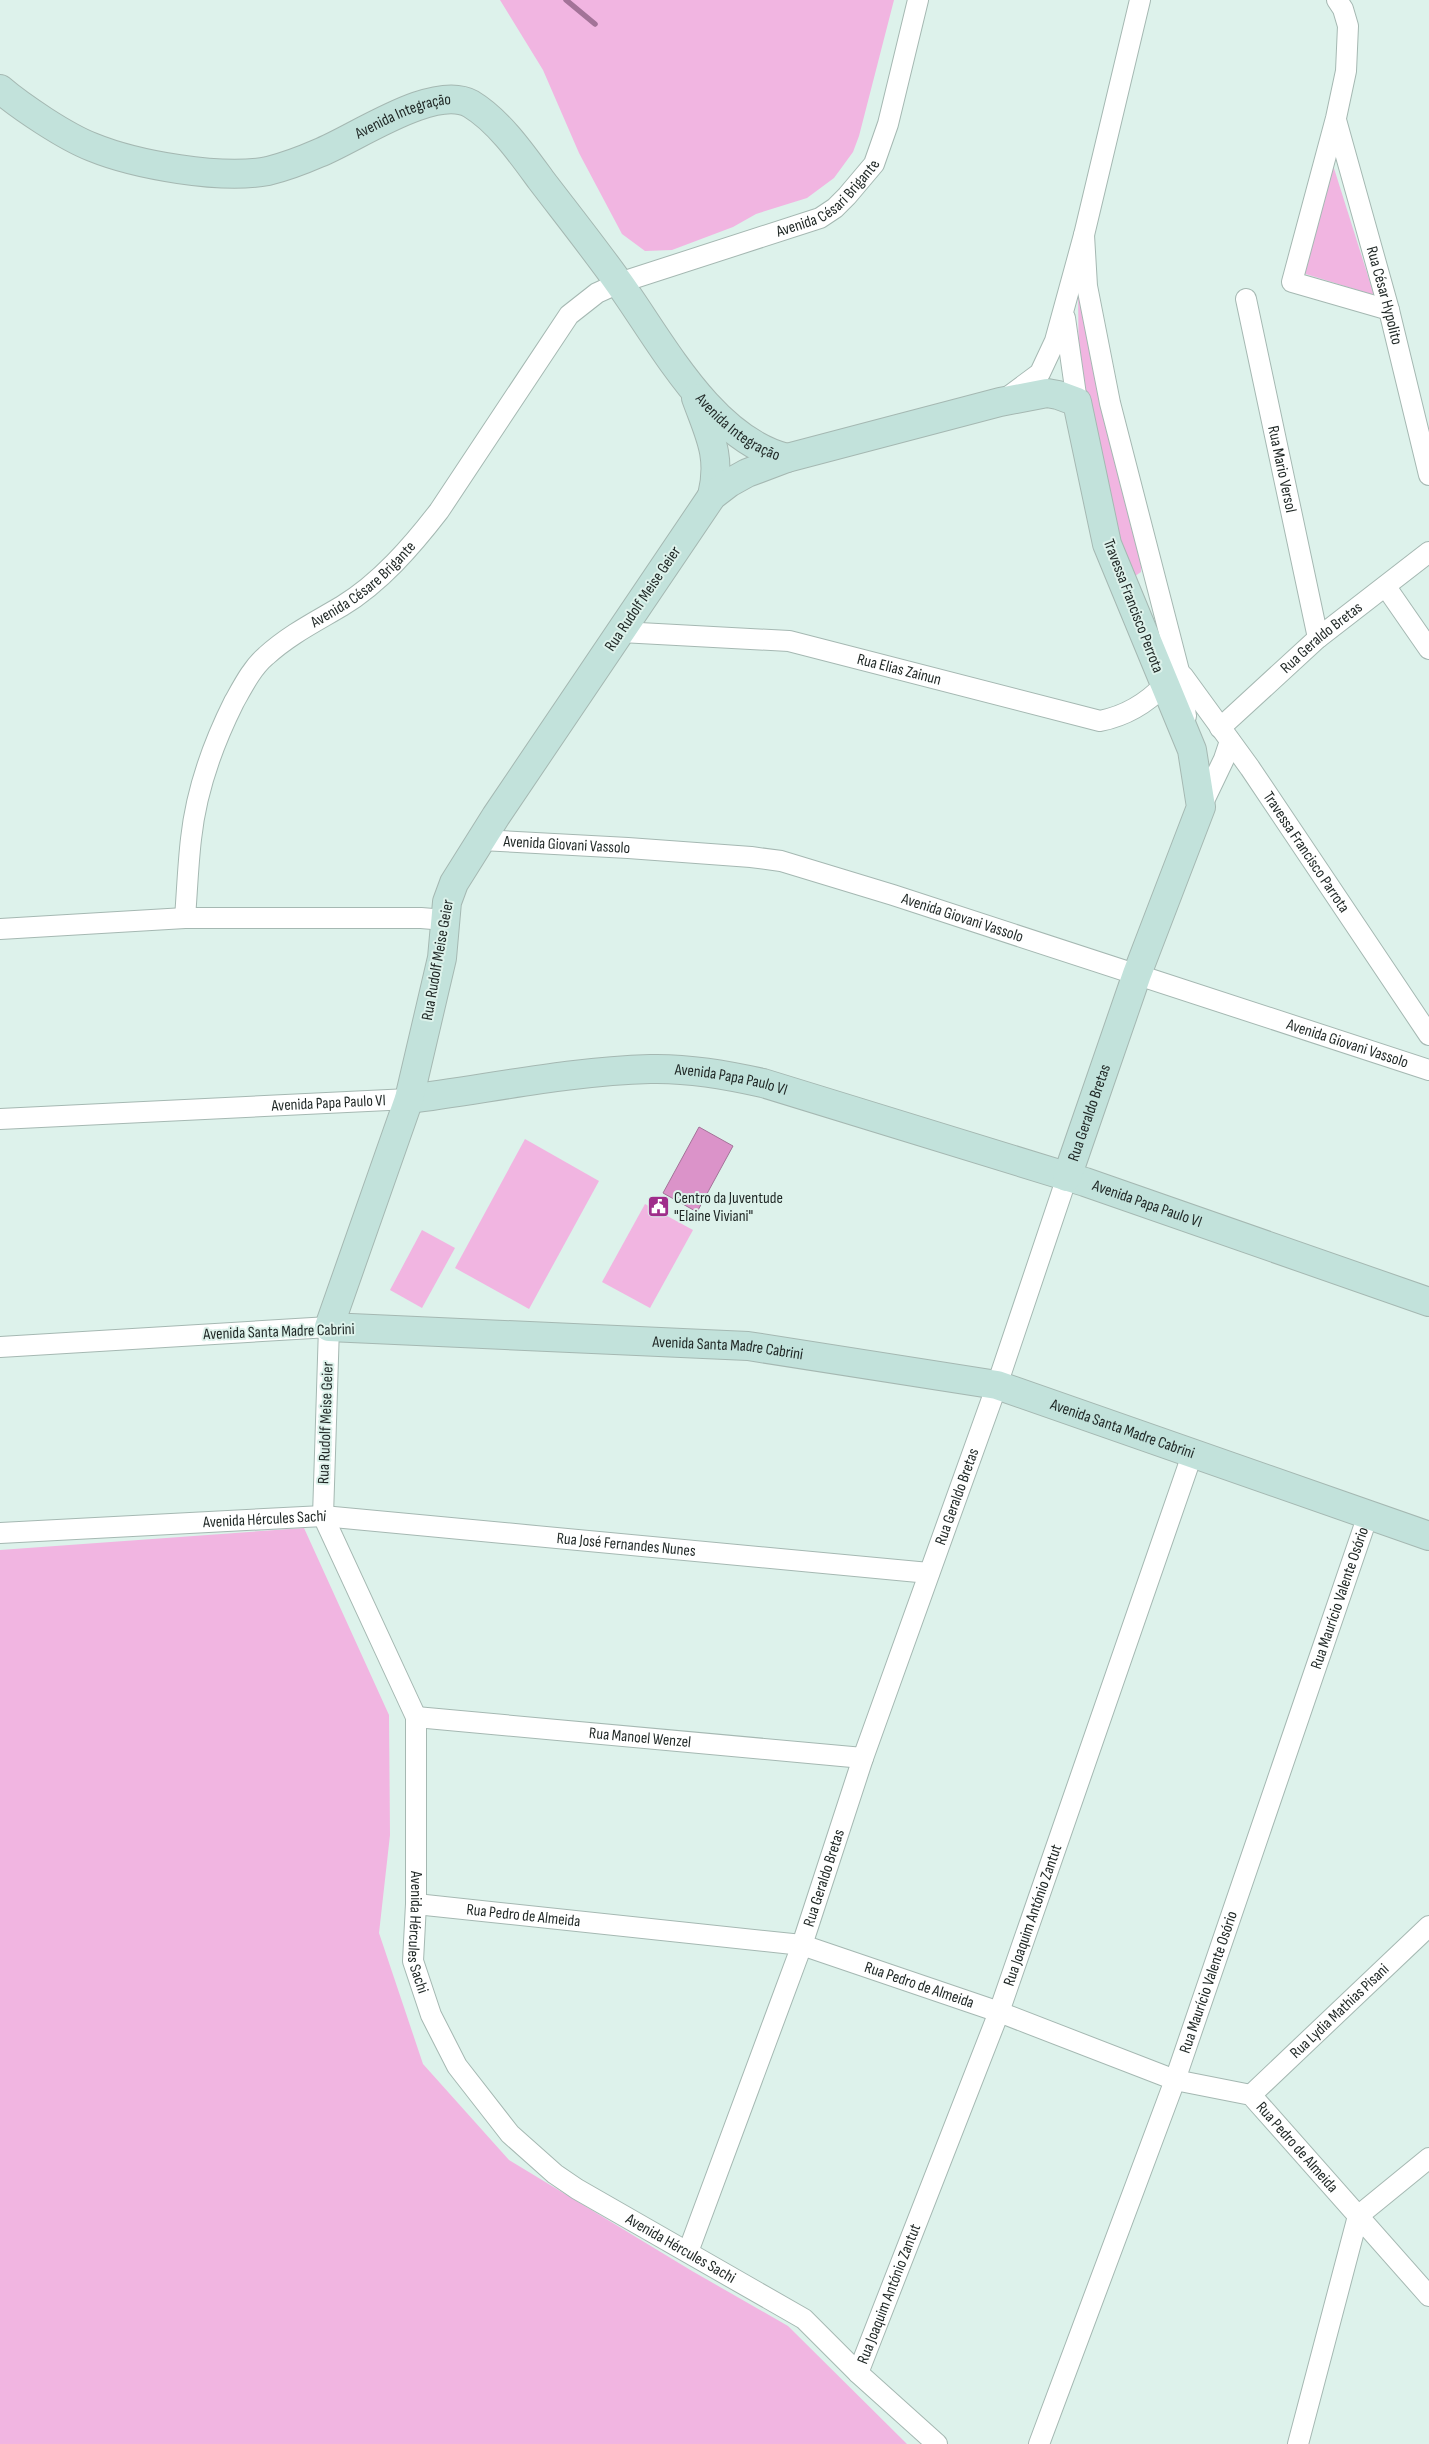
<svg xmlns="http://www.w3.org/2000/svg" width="1429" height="2444" font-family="'Sofia Sans Condensed',sans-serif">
	<rect width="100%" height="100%" fill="#ddf2eb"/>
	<g fill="#f1b5e1">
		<path d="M500,0h394l-35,136 -6,16 -19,26 -27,20 -51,16 -23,13 -61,23 -27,1 -23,-17 -43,-81 -36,-83z"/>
		<path d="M1332,162l42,133 -75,-23z"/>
		<path d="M1078,291l63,270v11l-6,4 -6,-1 -11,-20 -39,-176z"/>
		<path d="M525,1139l74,42 -70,128 -74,-41z"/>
		<path d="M645,1204l48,26 -43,78 -48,-26z"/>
		<path d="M422,1230l33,18 -33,60 -32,-18z"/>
		<path d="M304,1528l85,187 1,120 -11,98 44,131 86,96 183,111 96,55 119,118h-907v-894z"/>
	</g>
	<path fill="#db93c9" stroke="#a37398" d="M699,1127l34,19 -36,66 -34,-19z"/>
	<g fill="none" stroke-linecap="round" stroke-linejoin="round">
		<path stroke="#a37398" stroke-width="5.5" d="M566,0l29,24"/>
		<defs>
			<g id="street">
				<path d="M1337,0l6,9 5,17 -2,45 -10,47 -44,164 97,28"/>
				<path id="s1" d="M1336,120l53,190 40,165"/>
				<path d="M1084,235l3,51 23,117 69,268 7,45"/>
				<path id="s2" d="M1246,299l72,339"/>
				<path d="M1065,318l12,84"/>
				<path d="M1005,399l35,-26 15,-32 29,-106 56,-235"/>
				<path d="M1386,587l43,62"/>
				<path id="s3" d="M621,632l168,9 311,80c25,-5 46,-17 64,-36"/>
				<path id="s4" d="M1183,676l67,92 179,267"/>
				<path id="s5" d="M1220,728l98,-90 111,-86"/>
				<path d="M1201,807l23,-48 6,-18"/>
				<path id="s6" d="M481,840l147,8 123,9 30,4 112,34 536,175"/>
				<path id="s7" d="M185,918c2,-26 3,-53 6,-79 5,-47 22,-95 43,-137 9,-16 18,-34 32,-46 23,-21 49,-34 76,-50 38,-23 70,-60 97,-95l130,-196 28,-22 22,-10 201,-65 15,-10 12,-12 27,-32 14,-40 30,-124"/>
				<path d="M0,929l185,-11h236l24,2"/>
				<path id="s8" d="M0,1119l409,-20"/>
				<path id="s9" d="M0,1347l329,-20 -6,189 93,201v187l-3,57 18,54 26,51 53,68 45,40 22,15 227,130 54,54 79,71"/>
				<path id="s10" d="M0,1533l323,-17 606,57"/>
				<path id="s11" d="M416,1717l447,41"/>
				<path id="s12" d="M416,1904l386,41 197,67 176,68 76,15 178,201"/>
				<path id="s13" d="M1251,2095l178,-169"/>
				<path id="s14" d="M688,2252l114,-307 61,-187 134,-373 70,-208"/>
				<path id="s15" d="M858,2373l141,-361 194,-560"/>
				<path id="s16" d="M1039,2444l136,-364 193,-565"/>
				<path d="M1298,2444l60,-228 71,-58"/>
			</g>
			<g id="secondary">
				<path id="s17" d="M0,89c21,18 66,48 92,58 44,18 129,33 176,24 16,-4 35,-11 51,-18 36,-14 115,-70 152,-49 28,17 51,50 70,76 26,34 53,68 78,103 43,60 92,156 168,175"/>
				<path d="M696,398c13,36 26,58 16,98"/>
				<path id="s18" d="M409,1099c78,-10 163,-28 241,-30 38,-1 76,6 113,14l322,99 344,120"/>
				<path id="s19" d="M1067,1177l70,-203 64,-167 -9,-57 -85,-206 -30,-142 -19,-7 -11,-2 -47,9 -213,56 -40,15 -18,10 -17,13 -216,320 -42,67 -7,19 -5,56 -33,141 -80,228 419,19 249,39 432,151"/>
			</g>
		</defs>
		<use href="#street" stroke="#a5b8b2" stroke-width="22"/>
		<use href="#secondary" stroke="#a5b8b2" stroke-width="30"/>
		<use href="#street" stroke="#fff" stroke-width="20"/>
		<use href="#secondary" stroke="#c2e2db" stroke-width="28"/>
	</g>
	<defs>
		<symbol id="civic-square" viewBox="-11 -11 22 22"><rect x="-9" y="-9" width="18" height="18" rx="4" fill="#9f2d8a" stroke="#ddf2eb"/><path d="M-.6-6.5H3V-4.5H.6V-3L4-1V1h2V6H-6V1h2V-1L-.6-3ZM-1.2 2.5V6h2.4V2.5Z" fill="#fff"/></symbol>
	</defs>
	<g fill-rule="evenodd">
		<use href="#civic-square" x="646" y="1194" width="25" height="25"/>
	</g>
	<g text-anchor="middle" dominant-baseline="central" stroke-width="4" stroke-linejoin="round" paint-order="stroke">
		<g font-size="16" fill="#1f2725" stroke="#ddf2eb">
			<text stroke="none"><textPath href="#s17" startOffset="435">Avenida Integração</textPath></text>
			<text stroke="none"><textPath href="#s7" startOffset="1031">Avenida Césari Brigante</textPath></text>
			<text stroke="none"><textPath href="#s1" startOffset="182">Rua César Hypolito</textPath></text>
			<text stroke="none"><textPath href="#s17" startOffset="929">Avenida Integração</textPath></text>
			<text stroke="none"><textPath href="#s2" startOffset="174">Rua Mario Versol</textPath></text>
			<text stroke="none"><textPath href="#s7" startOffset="401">Avenida Césare Brigante</textPath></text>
			<text transform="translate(643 599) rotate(-56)">Rua Rudolf Meise Geier</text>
			<text transform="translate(1133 606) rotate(69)">Travessa Francisco Perrota</text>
			<text stroke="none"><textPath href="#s5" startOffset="136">Rua Geraldo Bretas</textPath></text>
			<text stroke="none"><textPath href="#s3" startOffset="282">Rua Elias Zainun</textPath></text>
			<text stroke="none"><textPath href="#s6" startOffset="86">Avenida Giovani Vassolo</textPath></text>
			<text stroke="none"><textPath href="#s4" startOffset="215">Travessa Francisco Parrota</textPath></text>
			<text stroke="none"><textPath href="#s6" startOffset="491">Avenida Giovani Vassolo</textPath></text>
			<text transform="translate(438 960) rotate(-80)">Rua Rudolf Meise Geier</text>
			<text stroke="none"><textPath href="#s6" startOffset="896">Avenida Giovani Vassolo</textPath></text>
			<text stroke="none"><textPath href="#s18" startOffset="325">Avenida Papa Paulo VI</textPath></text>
			<text stroke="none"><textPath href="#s8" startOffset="329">Avenida Papa Paulo VI</textPath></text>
			<text stroke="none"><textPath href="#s19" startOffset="68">Rua Geraldo Bretas</textPath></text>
			<text stroke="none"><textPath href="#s18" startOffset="760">Avenida Papa Paulo VI</textPath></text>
			<text transform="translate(279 1332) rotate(-2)">Avenida Santa Madre Cabrini</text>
			<text stroke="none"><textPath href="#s19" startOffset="2531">Avenida Santa Madre Cabrini</textPath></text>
			<text transform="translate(326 1423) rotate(-88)">Rua Rudolf Meise Geier</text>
			<text stroke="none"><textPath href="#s19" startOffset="2936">Avenida Santa Madre Cabrini</textPath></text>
			<text stroke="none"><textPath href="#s14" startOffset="802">Rua Geraldo Bretas</textPath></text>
			<text stroke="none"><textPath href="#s10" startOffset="265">Avenida Hércules Sachi</textPath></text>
			<text stroke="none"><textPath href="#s10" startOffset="628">Rua José Fernandes Nunes</textPath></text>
			<text stroke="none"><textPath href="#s16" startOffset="898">Rua Maurício Valente Osório</textPath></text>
			<text stroke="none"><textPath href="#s11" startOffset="225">Rua Manoel Wenzel</textPath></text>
			<text stroke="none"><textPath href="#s14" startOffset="398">Rua Geraldo Bretas</textPath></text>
			<text stroke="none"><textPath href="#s12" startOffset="108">Rua Pedro de Almeida</textPath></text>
			<text stroke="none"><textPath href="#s15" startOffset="490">Rua Joaquim António Zantut</textPath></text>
			<text stroke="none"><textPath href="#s9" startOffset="956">Avenida Hércules Sachi</textPath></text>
			<text stroke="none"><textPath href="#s16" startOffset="492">Rua Maurício Valente Osório</textPath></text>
			<text stroke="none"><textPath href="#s12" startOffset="512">Rua Pedro de Almeida</textPath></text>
			<text stroke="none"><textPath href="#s13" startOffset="122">Rua Lydia Mathias Pisani</textPath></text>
			<text stroke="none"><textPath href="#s12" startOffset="932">Rua Pedro de Almeida</textPath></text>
			<text stroke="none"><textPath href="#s9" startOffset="1391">Avenida Hércules Sachi</textPath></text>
			<text stroke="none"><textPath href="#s15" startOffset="85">Rua Joaquim António Zantut</textPath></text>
		</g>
		<g font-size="16" fill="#1f2725" stroke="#ddf2eb" text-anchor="start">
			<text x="674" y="1198">Centro da Juventude<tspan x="674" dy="18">"Elaine Viviani"</tspan></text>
		</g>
	</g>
</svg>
